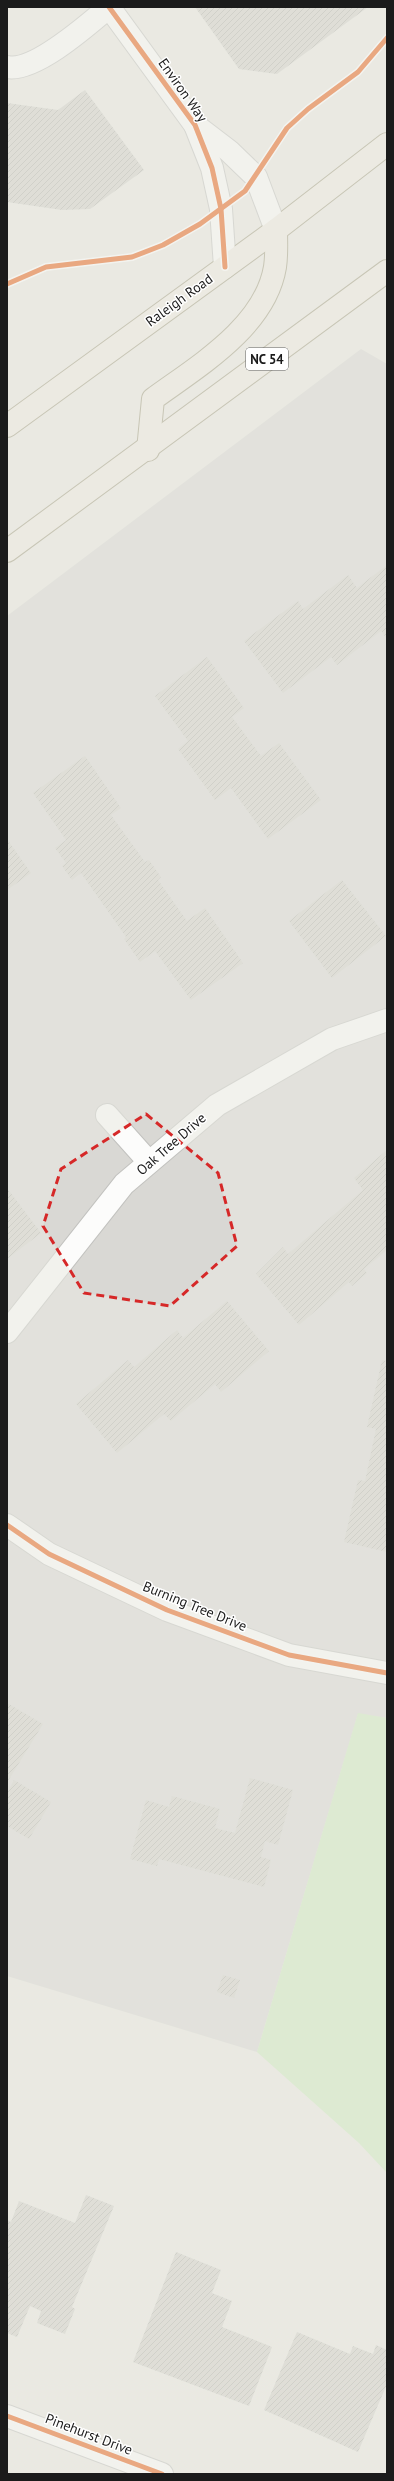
<svg xmlns="http://www.w3.org/2000/svg" width="394" height="2481" font-family="'PT Sans',sans-serif">
	<defs>
		<pattern id="building-hatch" width="6" height="6" patternUnits="userSpaceOnUse"><rect width="6" height="6" fill="#d2d1cb"/><path d="M-1 1l2-2M0 6l6-6M5 7l2-2" fill="none" stroke="#b4b3ae"/></pattern>
	</defs>
	<rect width="100%" height="100%" fill="#eae9e2"/>
	<path fill="#d9d8d4" d="M361,349l26,15v1354l-29,-4 -101,338 -250,-76v-1360z"/>
	<path fill="#ceebbe" d="M358,1713l29,5v455l-28,-30 -102,-91z"/>
	<g fill="url(#building-hatch)">
		<path d="M195,7h173l-91,67 -38,-5z"/>
		<path d="M85,90l59,80 -54,39 -28,1 -55,-8v-99l51,7z"/>
		<path d="M387,565v74l-6,-8 -44,34 -6,-8 -48,36 -39,-52 54,-40 5,8 45,-34 9,13z"/>
		<path d="M207,657l37,51 -12,9 29,39 18,-13 42,57 -53,39 -37,-51 -16,12 -37,-51 10,-8 -33,-45z"/>
		<path d="M85,756l36,52 -10,7 34,47 4,-2 12,17 -3,3 29,41 18,-13 38,55 -52,37 -36,-49 -15,11 -16,-23 2,-2 -45,-64 -9,7 -10,-14 4,-3 -11,-15 11,-8 -33,-47z"/>
		<path d="M7,839l24,34 -24,17z"/>
		<path d="M342,880l44,56 -54,42 -43,-57z"/>
		<path d="M387,1150v100l-23,19 3,4 -15,13 -3,-4 -50,43 -43,-51 27,-27 5,7 75,-64 -9,-12z"/>
		<path d="M7,1188l34,45 -34,26z"/>
		<path d="M227,1301l42,50 -48,41 -6,-8 -44,37 -7,-7 -47,39 -41,-49 52,-44 6,7 43,-37 6,8z"/>
		<path d="M382,1360l5,1v191l-43,-10 14,-62 7,1 11,-52 -9,-2z"/>
		<path d="M7,1703l36,21 -35,57h-1z"/>
		<path d="M250,1778l43,12 -15,55 -13,-4 -4,16 10,3 -7,27 -105,-28 -2,7 -27,-7 16,-59 23,7 3,-11 48,13 -5,19 20,5z"/>
		<path d="M14,1780l37,22 -22,37 -22,-13v-33z"/>
		<path d="M223,1975l17,5 -6,18 -17,-6z"/>
		<path d="M86,2195l28,11 -42,101 3,2 -10,25 -28,-11 4,-12 -11,-5 -13,31 -10,-4v-113l4,2 8,-21 56,22z"/>
		<path d="M176,2252l45,18 -9,23 20,8 -10,26 50,20 -23,59 -116,-44z"/>
		<path d="M297,2332l53,22 3,-8 20,8 3,-9 11,5v34l-29,68 -94,-42z"/>
	</g>
	<g fill="none" stroke-linecap="round" stroke-linejoin="round">
		<defs>
			<g id="minor">
				<path d="M109,7l86,118 17,43 9,41 4,58"/>
				<path d="M7,67c27,6 82,-43 102,-60"/>
				<path d="M195,125l34,26 27,26 20,53"/>
				<path d="M107,1115l42,47"/>
				<path d="M7,1332l117,-148 93,-79 115,-66 55,-19"/>
				<path d="M7,1525l42,29 118,56 122,45 98,18"/>
				<path d="M7,2416l155,58"/>
			</g>
			<g id="major">
				<path d="M7,426l269,-196 111,-86"/>
				<path d="M148,450l5,-51c45,-33 112,-72 122,-132 2,-13 1,-25 1,-37"/>
				<path d="M7,551l380,-280"/>
			</g>
		</defs>
		<use href="#minor" stroke="#c2c2bf" stroke-width="24"/>
		<use href="#major" stroke="#a09b80" stroke-width="24"/>
		<use href="#minor" stroke="#fcfcfb" stroke-width="22"/>
		<use href="#major" stroke="#f0ece2" stroke-width="22"/>
		<defs>
			<g id="cycleway">
				<path d="M109,7l86,118 17,43 9,41 4,58"/>
				<path d="M7,284l39,-17 86,-10 31,-12 37,-21 45,-33 42,-63 21,-19 50,-37 29,-34"/>
				<path d="M7,1525l42,29 118,56 122,45 98,18"/>
				<path d="M7,2416l155,58"/>
			</g>
		</defs>
		<use href="#cycleway" stroke="#fff" stroke-width="8"/>
		<use href="#cycleway" stroke="#e8590c" stroke-width="5"/>
	</g>
	<path d="M0 0H394V2481H0ZM146,1114l72,59 19,73 -67,60 -86,-13 -41,-67 18,-57z" fill="#eae9e2" fill-opacity=".55" fill-rule="evenodd"/>
	<path fill="none" stroke="#d62828" stroke-width="3" stroke-dasharray="8 5" stroke-linejoin="round" d="M146,1114l72,59 19,73 -67,60 -86,-13 -41,-67 18,-57z"/>
	<g text-anchor="middle" dominant-baseline="central" stroke-width="3" stroke-linejoin="round" paint-order="stroke">
		<rect fill="#fff" stroke="#5f5f5f" stroke-width="1" x="246" y="348" width="42" height="22" rx="3"/>
		<g font-size="13" font-weight="bold" fill="#1b1b1b">
			<text x="267" y="359">NC 54</text>
		</g>
		<g font-size="14" fill="#1b1b1b" stroke="#fff">
			<text transform="translate(183 90) rotate(55)">Environ Way</text>
			<text transform="translate(179 300) rotate(-36)">Raleigh Road</text>
			<text transform="translate(171 1144) rotate(-41)">Oak Tree Drive</text>
			<text transform="translate(195 1606) rotate(22)">Burning Tree Drive</text>
			<text transform="translate(89 2434) rotate(21)">Pinehurst Drive</text>
		</g>
	</g>
	<rect width="394" height="2481" fill="none" stroke="#1b1b1b" stroke-width="16"/>
</svg>
